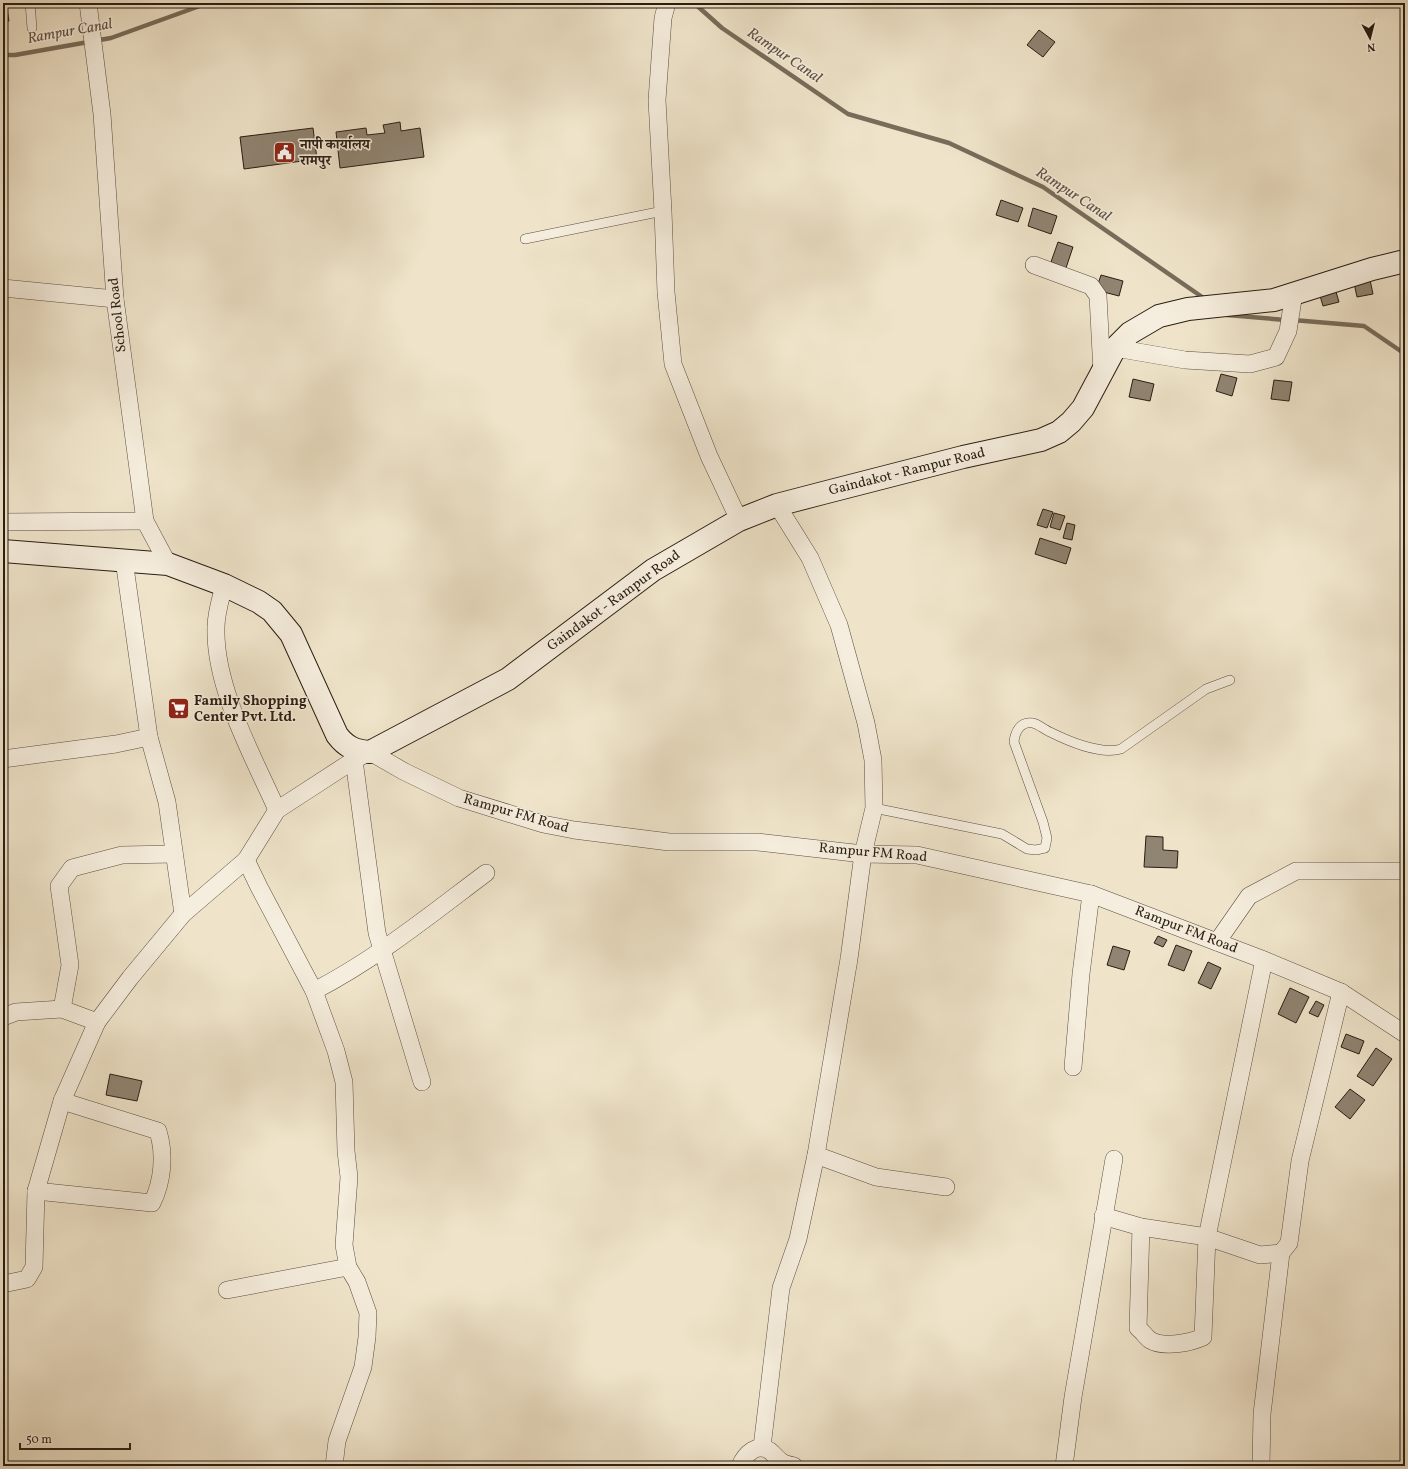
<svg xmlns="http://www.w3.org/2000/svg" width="1408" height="1469" font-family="Vollkorn,'Noto Serif Devanagari',serif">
	<rect width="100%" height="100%" fill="#efe4ca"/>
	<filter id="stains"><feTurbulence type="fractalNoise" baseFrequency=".005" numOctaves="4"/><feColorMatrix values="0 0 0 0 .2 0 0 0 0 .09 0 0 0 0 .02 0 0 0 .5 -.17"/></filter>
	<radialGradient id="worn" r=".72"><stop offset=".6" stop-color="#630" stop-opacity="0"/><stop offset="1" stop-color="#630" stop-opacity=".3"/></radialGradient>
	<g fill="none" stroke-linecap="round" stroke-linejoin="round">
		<g stroke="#786c5b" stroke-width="4.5">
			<path d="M694,3l28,25 126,86 101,29 94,44 162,112"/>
			<path d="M3,55h12l96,-17 97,-35"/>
			<path d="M1227,315l59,5"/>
			<path d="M1293,320l71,6 41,28"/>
			<path d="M3,893l2,111"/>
			<path d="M3,1036l1,-11"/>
		</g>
	</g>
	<g fill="#908472" stroke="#2a1d12">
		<path d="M3,3h3l3,18 -6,1z"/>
		<path d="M1039,30l16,12 -12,15 -16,-12z"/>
		<path d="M400,122l1,9 19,-3 4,29 -84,11 -4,-36 30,-4 1,7 18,-2 -2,-8z"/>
		<path d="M313,128l4,31 -73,10 -4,-32z"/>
		<path d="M1001,200l22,8 -5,14 -22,-7z"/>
		<path d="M1033,208l24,8 -6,18 -23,-8z"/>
		<path d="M1058,242l15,5 -7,21 -15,-6z"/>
		<path d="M1101,275l22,6 -4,15 -23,-6z"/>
		<path d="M1370,280l3,14 -16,3 -3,-14z"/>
		<path d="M1334,285l5,17 -16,4 -5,-17z"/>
		<path d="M1221,374l16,4 -5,18 -16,-5z"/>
		<path d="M1133,379l21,5 -4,17 -21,-4z"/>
		<path d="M1274,380l18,2 -3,19 -18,-2z"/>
		<path d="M1043,509l10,3 -6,16 -10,-3z"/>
		<path d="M1054,513l11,3 -5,14 -10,-3z"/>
		<path d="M1067,523l8,2 -3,15 -9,-2z"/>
		<path d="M1040,538l31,10 -5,16 -31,-10z"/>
		<path d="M1146,836l17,1v13l15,1 -1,17 -33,-1z"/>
		<path d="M1158,936l9,4 -4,7 -9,-4z"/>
		<path d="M1176,945l16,6 -8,20 -16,-6z"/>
		<path d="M1113,946l17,5 -6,19 -17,-5z"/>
		<path d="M1208,962l13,6 -10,21 -13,-6z"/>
		<path d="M1290,988l19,9 -13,26 -18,-9z"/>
		<path d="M1316,1001l8,4 -6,12 -9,-4z"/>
		<path d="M1405,1007v10l-4,-2z"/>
		<path d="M1346,1034l18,7 -5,13 -18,-7z"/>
		<path d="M1376,1048l16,11 -19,27 -16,-10z"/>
		<path d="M110,1074l32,7 -5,20 -31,-6z"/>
		<path d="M1350,1089l15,11 -15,19 -15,-12z"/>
	</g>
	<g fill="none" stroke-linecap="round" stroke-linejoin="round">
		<defs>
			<g id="lane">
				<path d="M30,3l2,25"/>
				<path d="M525,239l138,-28"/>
				<path d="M874,808l128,26 25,15 9,1 9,-2 2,-10 -4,-16 -29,-80c1,-10 6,-21 19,-19 5,1 12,7 17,9 18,9 51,23 71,17l85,-60 24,-9"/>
			</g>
			<g id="street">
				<path d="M88,3l14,111 13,185 17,125 13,97 23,43"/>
				<path d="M667,3l-4,15 -6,82 6,111 3,81 7,72 36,92 30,64"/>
				<path d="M1034,265l57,21 7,10 4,76"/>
				<path d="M3,288l112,11"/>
				<path d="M1115,348l70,12 65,4 26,-7 12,-26 6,-38"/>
				<path d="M3,522l142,-1"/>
				<path d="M124,560l25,177 18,65 16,112"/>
				<path d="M224,585c-3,13 -8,28 -8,42 -2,60 37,129 61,183"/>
				<path d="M3,759l113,-15 33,-7"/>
				<path d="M354,760l23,173 45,149"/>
				<path d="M246,860l13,27 55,104 22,60 8,31 2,69 3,26 -5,68 4,22 9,15 11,31 -1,24 -4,30 -26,74 -3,25"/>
				<path d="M1217,942l32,-46 47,-25h108"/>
				<path d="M314,991c62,-32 116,-76 172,-118"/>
				<path d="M62,1009l8,-44 -11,-79 13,-18 50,-13 52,-1"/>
				<path d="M3,1017l13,-5 46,-3 35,13"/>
				<path d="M1073,1067l8,-93 10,-80"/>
				<path d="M816,1155l60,22 70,10"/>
				<path d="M36,1191l116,12c11,-22 13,-49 6,-72l-96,-30"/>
				<path d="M1103,1216l38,11 66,10 53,18 21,-2 8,-10 11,-82 41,-169"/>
				<path d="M1141,1227l-3,101c4,3 8,9 12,12 13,8 40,3 53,-3l4,-100 57,-277"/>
				<path d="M3,1284l24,-5 7,-12 2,-76 26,-90 35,-79 33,-44 53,-64 63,-54 31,-50 77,-50 16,-8 35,20 54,26 84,26 31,6 95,12h89l105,12 54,1 174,39 173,66 77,32 64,42"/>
				<path d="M227,1290l121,-23"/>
				<path d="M762,1447l19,-159 17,-49 18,-84 33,-196 14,-105 11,-46 -1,-48 -7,-37 -27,-98 -29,-67 -33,-53"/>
				<path d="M740,1466c5,-12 17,-24 30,-15 4,3 7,8 12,11 3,2 8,3 12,4"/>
				<path d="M1064,1466l9,-69 41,-238"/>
				<path d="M1261,1466l1,-52 19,-161"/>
			</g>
			<path id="secondary" d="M3,551l165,13 56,21 35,17 13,9 19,23 46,101c9,12 18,16 33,17l138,-73 145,-109 86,-50 38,-15 46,-12 140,-36 78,-17 18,-8 12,-10 12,-14 32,-60 15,-15 29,-17 29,-7 86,-9 98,-31 33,-8"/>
		</defs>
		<use href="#lane" stroke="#5b4f40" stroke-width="10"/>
		<use href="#street" stroke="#5b4f40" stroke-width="18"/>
		<use href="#secondary" stroke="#2a1d12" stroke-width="24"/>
		<use href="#lane" stroke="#f5eddd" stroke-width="9"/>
		<use href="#street" stroke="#f5eddd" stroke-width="17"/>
		<use href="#secondary" stroke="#f5eddd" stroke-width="22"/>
	</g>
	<defs>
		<symbol id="civic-square" viewBox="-11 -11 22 22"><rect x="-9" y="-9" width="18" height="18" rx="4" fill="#8f2418" stroke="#f5eddd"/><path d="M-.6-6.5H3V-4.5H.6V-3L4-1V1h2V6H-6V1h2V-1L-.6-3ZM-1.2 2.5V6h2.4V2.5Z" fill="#fff"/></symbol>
		<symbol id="supermarket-square" viewBox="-11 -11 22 22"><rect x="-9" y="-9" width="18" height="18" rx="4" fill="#8f2418" stroke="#f5eddd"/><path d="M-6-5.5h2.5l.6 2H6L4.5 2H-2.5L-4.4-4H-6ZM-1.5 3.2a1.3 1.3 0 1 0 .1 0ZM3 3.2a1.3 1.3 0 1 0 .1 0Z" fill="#fff"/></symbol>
	</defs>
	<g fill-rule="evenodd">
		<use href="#civic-square" x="272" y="140" width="25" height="25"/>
		<use href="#supermarket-square" x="166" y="696" width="25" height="25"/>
	</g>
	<g text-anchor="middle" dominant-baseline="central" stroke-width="3" stroke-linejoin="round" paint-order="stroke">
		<g font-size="14" font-weight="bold" fill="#2a1d12" stroke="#f5eddd" text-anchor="start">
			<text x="300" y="145">नापी कार्यालय<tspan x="300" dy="16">रामपुर</tspan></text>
			<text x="194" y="701">Family Shopping<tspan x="194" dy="16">Center Pvt. Ltd.</tspan></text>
		</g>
		<g font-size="14" fill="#2a1d12" stroke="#f5eddd">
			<text transform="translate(118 315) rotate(-96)">School Road</text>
			<text transform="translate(907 472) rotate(-14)">Gaindakot - Rampur Road</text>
			<text transform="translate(614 601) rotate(-36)">Gaindakot - Rampur Road</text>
			<text transform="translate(516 814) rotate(16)">Rampur FM Road</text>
			<text transform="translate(873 853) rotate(5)">Rampur FM Road</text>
			<text transform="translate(1186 930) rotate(21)">Rampur FM Road</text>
		</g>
		<g font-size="15" font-style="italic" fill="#5e5142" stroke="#f5eddd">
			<text transform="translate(70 32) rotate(-10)">Rampur Canal</text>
			<text transform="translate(784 56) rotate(34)">Rampur Canal</text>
			<text transform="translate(1073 195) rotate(33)">Rampur Canal</text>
		</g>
	</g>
	<rect width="1408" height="1469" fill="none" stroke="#efe4ca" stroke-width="16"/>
	<rect x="4" y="4" width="1400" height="1461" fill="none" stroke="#2a1d12" stroke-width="2"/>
	<rect x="8" y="8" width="1392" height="1453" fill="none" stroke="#2a1d12"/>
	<g transform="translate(1370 38) rotate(173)" stroke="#f5eddd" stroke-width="3" paint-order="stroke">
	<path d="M0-3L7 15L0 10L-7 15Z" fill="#2a1d12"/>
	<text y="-6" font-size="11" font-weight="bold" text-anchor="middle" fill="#2a1d12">N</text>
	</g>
	<path d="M20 1443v6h110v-6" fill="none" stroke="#2a1d12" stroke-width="2"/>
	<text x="26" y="1443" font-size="12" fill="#2a1d12" stroke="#f5eddd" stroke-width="3" paint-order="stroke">50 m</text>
	<rect width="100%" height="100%" filter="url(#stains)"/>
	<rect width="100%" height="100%" fill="url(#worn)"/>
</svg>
